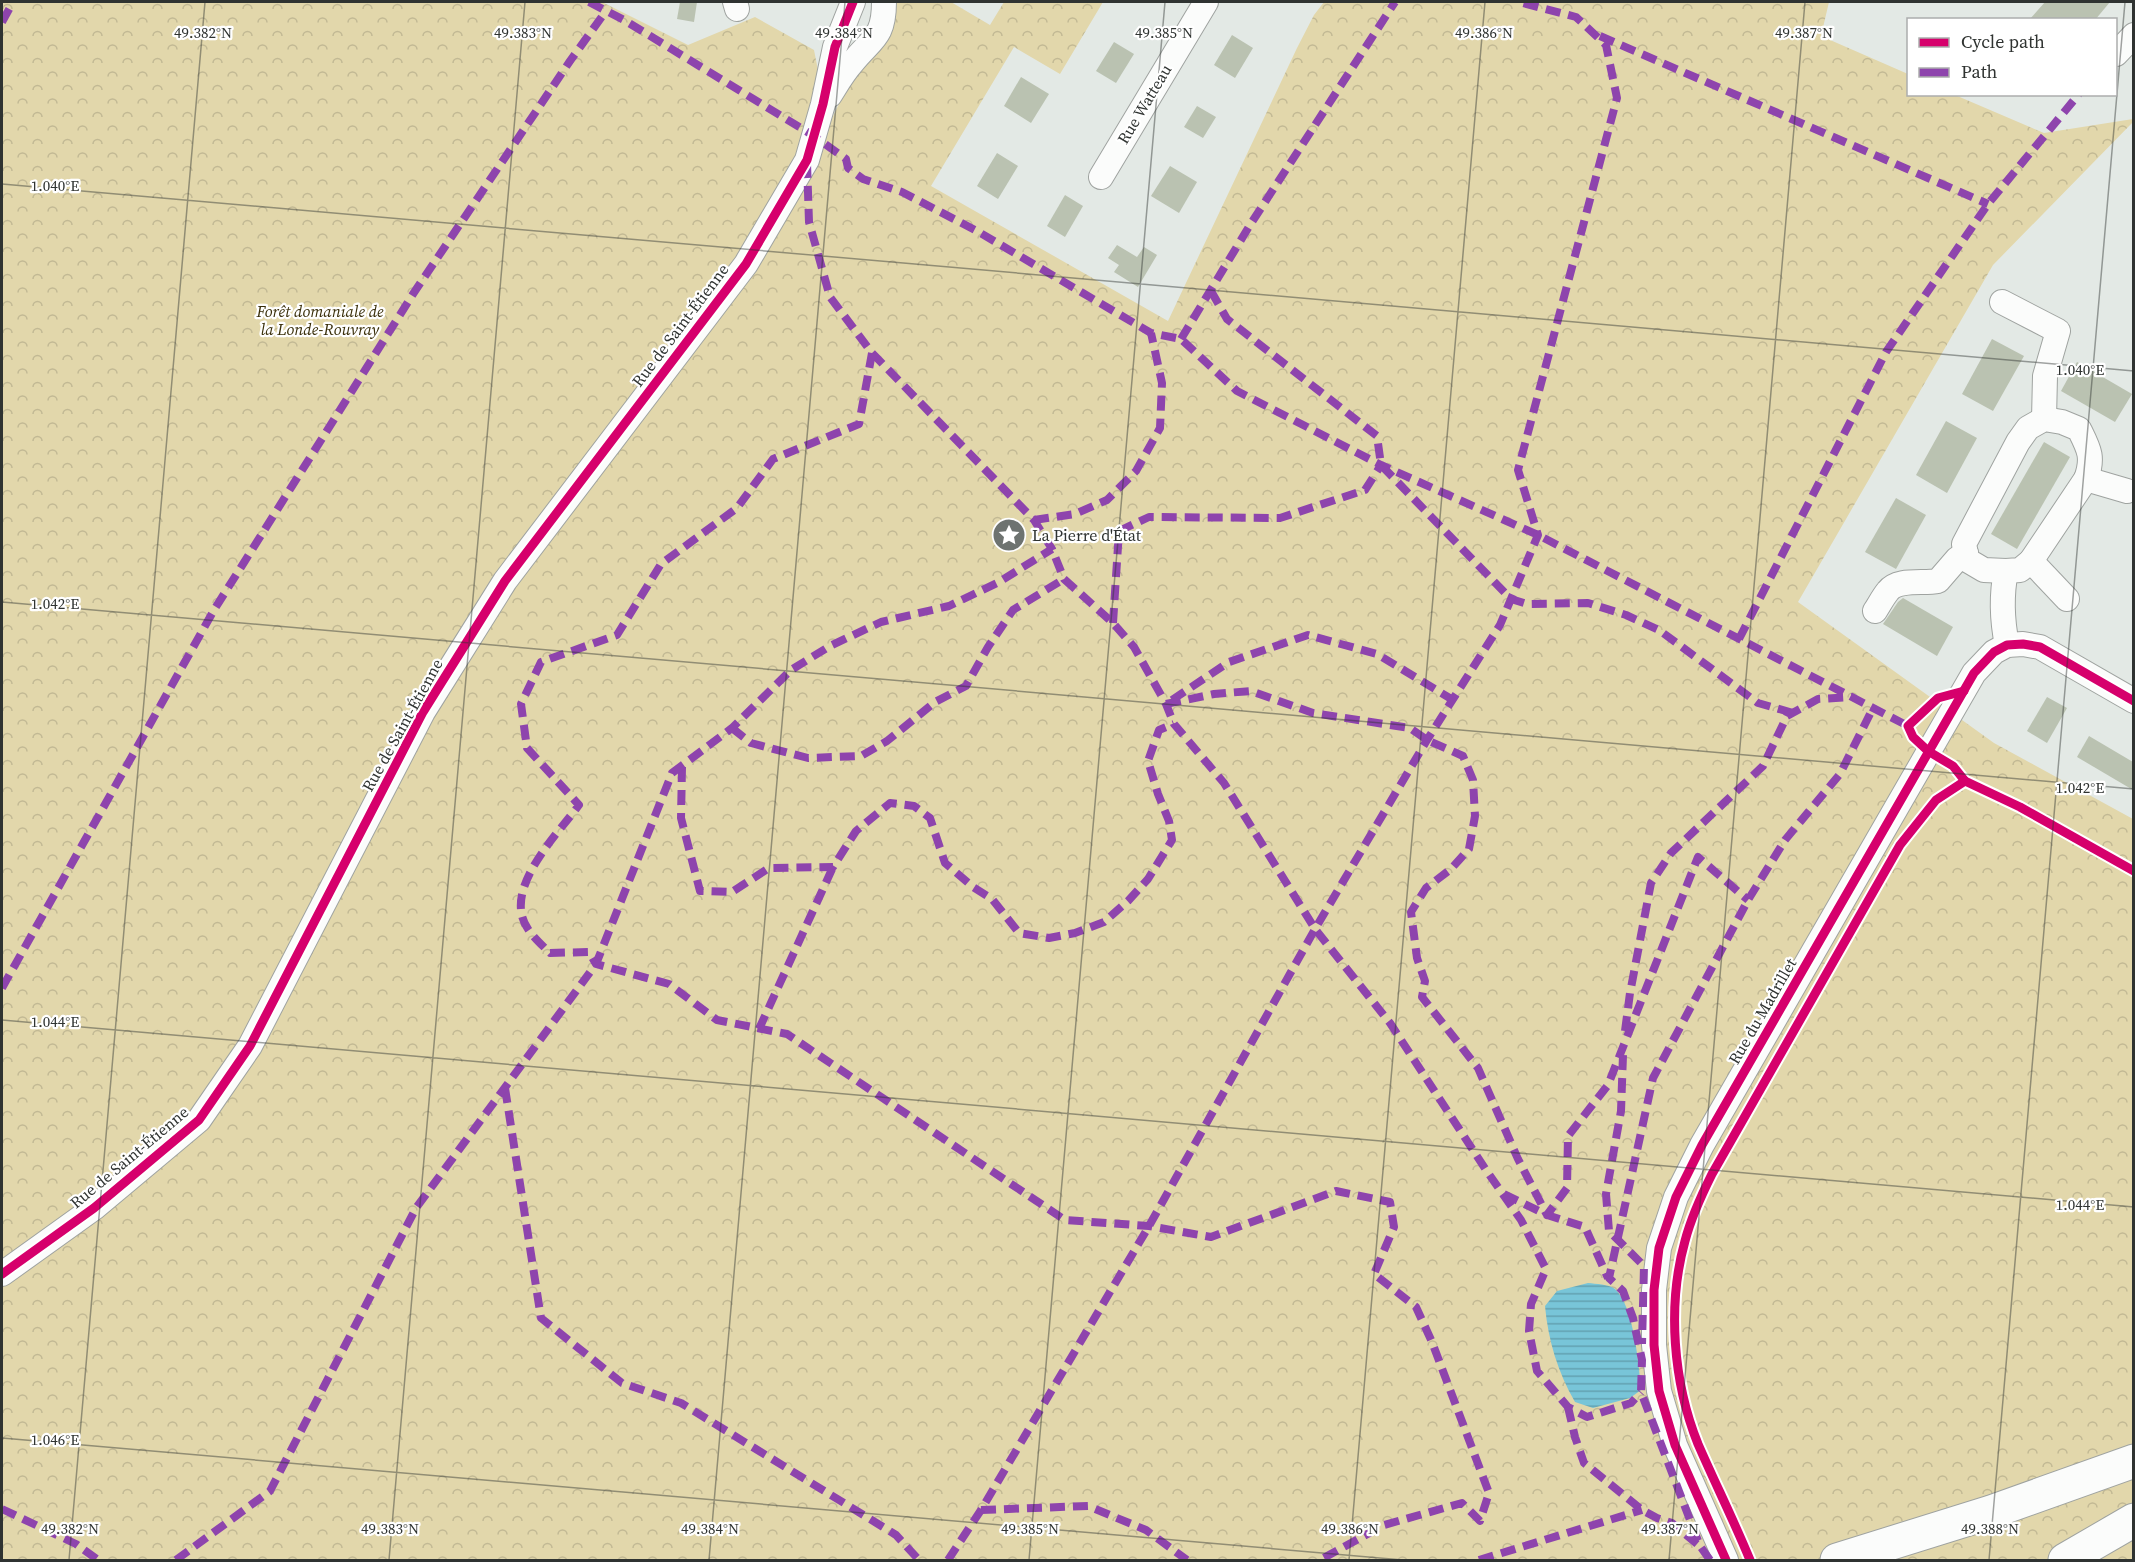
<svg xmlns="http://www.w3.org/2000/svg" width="2135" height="1562" font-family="'Source Serif 4',serif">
	<defs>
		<pattern id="forest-crowns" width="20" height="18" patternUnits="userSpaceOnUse" patternTransform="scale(1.5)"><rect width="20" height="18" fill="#e2d7ab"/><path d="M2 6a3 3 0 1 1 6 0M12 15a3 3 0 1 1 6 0" fill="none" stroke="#c2b994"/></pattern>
		<pattern id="water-rules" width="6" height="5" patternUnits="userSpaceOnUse" patternTransform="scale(1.5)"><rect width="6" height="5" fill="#78c5d8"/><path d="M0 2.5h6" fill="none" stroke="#63a1b0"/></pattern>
	</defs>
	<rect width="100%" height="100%" fill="#e3e9e5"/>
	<path fill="url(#forest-crowns)" d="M2,2h600l86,43 67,-28 59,33 15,75 22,-47 42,-76h58l39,23 14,-23h99l-43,72 -46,-27 -83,139 237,135 129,-273 17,-33 10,-13h505l-8,34 87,38v20l47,1 89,38 89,-14v3l-140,143 -195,337 196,141 139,76v741h-2131z"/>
	<path fill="url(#water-rules)" d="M1588,1283c8,1 20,1 27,6 19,17 24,77 26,101l-11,8 -37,10 -18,-6c-17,-29 -27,-62 -30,-96l12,-15z"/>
	<g fill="#bac2b1">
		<path d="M680,2h17l-3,20 -17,-3z"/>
		<path d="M2045,2h65l-15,18h-66z"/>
		<path d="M1232,35l21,13 -18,30 -21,-13z"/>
		<path d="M1114,42l20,12 -18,29 -20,-12z"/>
		<path d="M1021,77l28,17 -18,29 -27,-17z"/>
		<path d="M1197,106l19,11 -13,21 -19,-11z"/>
		<path d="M997,153l21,13 -20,33 -21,-13z"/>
		<path d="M1170,166l27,16 -18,31 -28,-17z"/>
		<path d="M1065,195l18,11 -18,31 -18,-11z"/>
		<path d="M1117,245l20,12 7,-10 13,8 -19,32 -24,-15 5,-7 -11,-7z"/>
		<path d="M1992,339l32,17 -31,55 -31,-17z"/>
		<path d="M2077,362l55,32 -17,28 -54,-31z"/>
		<path d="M1946,421l31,17 -30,55 -31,-18z"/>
		<path d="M2044,442l26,15 -53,92 -26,-15z"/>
		<path d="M1896,498l30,17 -30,54 -31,-17z"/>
		<path d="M1903,598l50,29 -16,29 -54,-32 15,-22z"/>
		<path d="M2047,697l20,11 -20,35 -20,-12z"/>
		<path d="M2089,736l44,26v28l-56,-33z"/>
	</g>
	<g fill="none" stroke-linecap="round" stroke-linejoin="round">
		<defs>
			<g id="minor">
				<path d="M735,2l2,7"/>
				<path d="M2116,54l18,-19"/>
				<path d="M830,95c7,-11 13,-22 22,-32 20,-25 32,-25 32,-61"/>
				<path d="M1101,177l105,-175"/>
				<path d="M2002,302l56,29 -13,45 -1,43"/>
				<path d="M2044,419l18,3 17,7c10,20 15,28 7,50l-55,82 -11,9 -14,1 -22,-1 -17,-10 -3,-16 54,-102 10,-14z"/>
				<path d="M2086,479l41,12"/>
				<path d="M2031,561l36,38"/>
				<path d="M2006,571c-5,25 -4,49 1,74"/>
				<path d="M1875,611c4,-6 8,-14 13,-20 10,-13 35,-7 50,-10l19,-22 9,-6"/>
				<path d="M2,1274l92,-66 105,-88 51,-74 173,-334 82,-131 241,-317 61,-104 16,-56 12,-57 18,-45"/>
				<path d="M1726,1560l-51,-115 -16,-54 -5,-46v-55l5,-42 17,-51 26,-52 272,-472 20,-21 13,-7 16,-1 17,3 94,54"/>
			</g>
			<g id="highway">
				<path d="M1837,1560l154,-48 143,-51"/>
				<path d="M2065,1560l69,-40"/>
			</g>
		</defs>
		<use href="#minor" stroke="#9fa3a0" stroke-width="26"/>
		<use href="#highway" stroke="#9fa3a0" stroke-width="35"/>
		<use href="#minor" stroke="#fbfcfb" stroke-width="24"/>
		<use href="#highway" stroke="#fbfcfb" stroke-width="33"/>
		<g stroke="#8e44ad" stroke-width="8" stroke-dasharray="15 8" stroke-linecap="butt">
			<path d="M589,2l35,18 190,116 32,23 2,9 15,11 39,13 75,39 174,102 30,6 56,52 144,74 157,70 370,191"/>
			<path d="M2,22l11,-20"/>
			<path d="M1600,36l388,168"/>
			<path d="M807,163l2,59 21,75 42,56 162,167 18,29 12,30 49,44 21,24 32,57 8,20 50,59 91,146 75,94 96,147 35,50 25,49 -15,35 -2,27 8,40 31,36 19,10 44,-14 10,-11"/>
			<path d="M1211,291l16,28 150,117 4,29 130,134 16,5 61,-1 38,12 33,15 99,73 35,10"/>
			<path d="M1181,339l69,-114 145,-223"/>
			<path d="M872,353l-13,71 -86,35 -36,49 -76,56 -44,71 -76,27 -20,42 6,44 52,57c-22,30 -78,85 -51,124 6,9 15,17 22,24l39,-1 7,12 73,20 48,36 70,14 278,186 84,6 62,11 125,-46 54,11 4,25 -20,47 42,33 16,35 57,151 -9,28 -18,-18 -78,22 -64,35"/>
			<path d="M1034,520l41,-6 32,-14 29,-29 24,-43 2,-45 -11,-50"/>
			<path d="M1113,623l6,-92 30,-14 131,1 85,-28 16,-25"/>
			<path d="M1739,639l147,-287 102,-148 91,-110"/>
			<path d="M1172,700l57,-38 79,-27 69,19 76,46"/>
			<path d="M1166,704l48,-10 37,-3 62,22 97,15 17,12 36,16 10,24 2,36 -6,33 -18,20 -25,19 -15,24 6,46 8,23 -3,16 56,71 40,91 29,56 20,-27 1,-52 40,-51 90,-228 50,43"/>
			<path d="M732,728l19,15 57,15 53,-2 26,-15 48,-39 31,-16 22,-39 25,-37 51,-31"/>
			<path d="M682,767l-1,51 19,73 32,1 37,-24 64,-1 23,-36 34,-28 24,3 16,12 15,45 28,24 19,12 27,34 30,5 26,-5 29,-11 24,-21 20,-22 24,-39 -3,-19 -11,-27 -10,-33 11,-31 15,-6"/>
			<path d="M2,988l212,-378 199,-316 157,-233 36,-50"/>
			<path d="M759,1029l74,-162"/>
			<path d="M1625,1031l5,-38 21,-110 20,-30 92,-87 24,-50 31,-17 34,-2"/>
			<path d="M1623,1055l-2,56 -15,83 3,37 35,35 -2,78"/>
			<path d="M505,1088l36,230 81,65 59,20 215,132 23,25"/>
			<path d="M1504,1194l43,21 38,12 23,51"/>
			<path d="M1568,1407l7,30 9,26 58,47 15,8 15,5 25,21"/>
			<path d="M2,1509l74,35 22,16"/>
			<path d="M981,1510l107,-4 58,24 41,30"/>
			<path d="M176,1560l94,-69 146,-283 180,-244 76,-191 60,-45 59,-58 39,-24 51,-24 68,-16 50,-24 53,-33"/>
			<path d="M948,1560l33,-50 168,-284 166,-297 112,-189 73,-115 38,-90 -20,-65 99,-372 -11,-53 -30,-28 -57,-15"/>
			<path d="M1479,1560l163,-50"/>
			<path d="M1710,1560l-10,-14 -59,-154 1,-32 -9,-42 -10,-27 -14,-13 44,-200 95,-178 37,-60 55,-66 33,-66"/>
		</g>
		<defs>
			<g id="cycleway">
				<path d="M1964,691l-26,7 -30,28 5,11 15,14 25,15 12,15 55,26 114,64"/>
				<path d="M2,1274l92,-66 105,-88 51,-74 173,-334 82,-131 241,-317 61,-104 16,-56 12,-57 18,-45"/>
				<path d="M1726,1560l-51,-115 -16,-54 -5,-46v-55l5,-42 17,-51 26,-52 272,-472 20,-21 13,-7 16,-1 17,3 94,54"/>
				<path d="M1750,1560c-16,-39 -35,-77 -52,-116 -25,-62 -31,-139 -13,-203 6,-23 16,-45 27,-67l188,-329 36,-45 29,-19"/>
			</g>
		</defs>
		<use href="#cycleway" stroke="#fff" stroke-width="13"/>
		<use href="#cycleway" stroke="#d6006c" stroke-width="9"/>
	</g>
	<path fill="none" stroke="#2f3331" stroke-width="1.5" stroke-opacity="0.45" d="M2,184l2132,187M2,602l2132,187M2,1020l2132,187M2,1438l1401,122M69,1560l136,-1558M389,1560l136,-1558M709,1560l136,-1558M1029,1560l136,-1558M1349,1560l136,-1558M1669,1560l136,-1558M1989,1560l136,-1558"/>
	<defs>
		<symbol id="sight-disc" viewBox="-11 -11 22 22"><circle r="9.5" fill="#6e7370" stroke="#fff"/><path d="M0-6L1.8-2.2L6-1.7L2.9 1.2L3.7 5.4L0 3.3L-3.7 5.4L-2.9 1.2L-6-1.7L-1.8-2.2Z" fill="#fff"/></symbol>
	</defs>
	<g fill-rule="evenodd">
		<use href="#sight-disc" x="990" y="516" width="38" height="38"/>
	</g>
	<g text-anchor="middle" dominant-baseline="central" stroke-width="4.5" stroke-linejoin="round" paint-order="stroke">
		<g font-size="16" fill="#2f3331" stroke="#fff">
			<text transform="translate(1144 104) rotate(-59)">Rue Watteau</text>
			<text transform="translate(680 325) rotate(-53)">Rue de Saint-Étienne</text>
			<text transform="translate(402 725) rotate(-61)">Rue de Saint-Étienne</text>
			<text transform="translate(1762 1011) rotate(-60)">Rue du Madrillet</text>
			<text transform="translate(129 1157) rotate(-40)">Rue de Saint-Étienne</text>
		</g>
		<g font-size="16" font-style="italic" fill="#392e09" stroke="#fff">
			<text x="320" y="311">Forêt domaniale de<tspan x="320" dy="18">la Londe-Rouvray</tspan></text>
		</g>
		<g font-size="16" fill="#2f3331" stroke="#fff" text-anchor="start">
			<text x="1032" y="535">La Pierre d'État</text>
		</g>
	</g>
	<g font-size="15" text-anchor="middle" fill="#2f3331" stroke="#fff" stroke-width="4.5" stroke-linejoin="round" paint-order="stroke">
		<text x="203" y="38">49.382°N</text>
		<text x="523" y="38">49.383°N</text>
		<text x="844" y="38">49.384°N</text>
		<text x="1164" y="38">49.385°N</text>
		<text x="1484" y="38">49.386°N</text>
		<text x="1804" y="38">49.387°N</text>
		<text x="55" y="191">1.040°E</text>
		<text x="2080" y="375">1.040°E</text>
		<text x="55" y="609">1.042°E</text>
		<text x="2080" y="793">1.042°E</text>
		<text x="55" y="1027">1.044°E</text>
		<text x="2080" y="1210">1.044°E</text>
		<text x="55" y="1445">1.046°E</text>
		<text x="70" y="1534">49.382°N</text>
		<text x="390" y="1534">49.383°N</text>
		<text x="710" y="1534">49.384°N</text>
		<text x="1030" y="1534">49.385°N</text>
		<text x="1350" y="1534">49.386°N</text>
		<text x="1670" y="1534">49.387°N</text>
		<text x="1990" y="1534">49.388°N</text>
	</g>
	<rect width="2135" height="1562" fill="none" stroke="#2f3331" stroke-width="6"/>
	<rect x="1907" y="18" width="210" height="78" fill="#ffffff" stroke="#acadad" stroke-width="1.5"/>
	<rect x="1919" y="38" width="30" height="9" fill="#d6006c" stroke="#acadad" stroke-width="1.5"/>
	<text x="1961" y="48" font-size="18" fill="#2f3331">Cycle path</text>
	<rect x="1919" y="68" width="30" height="9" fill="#8e44ad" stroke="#acadad" stroke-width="1.5"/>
	<text x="1961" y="78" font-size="18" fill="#2f3331">Path</text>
</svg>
